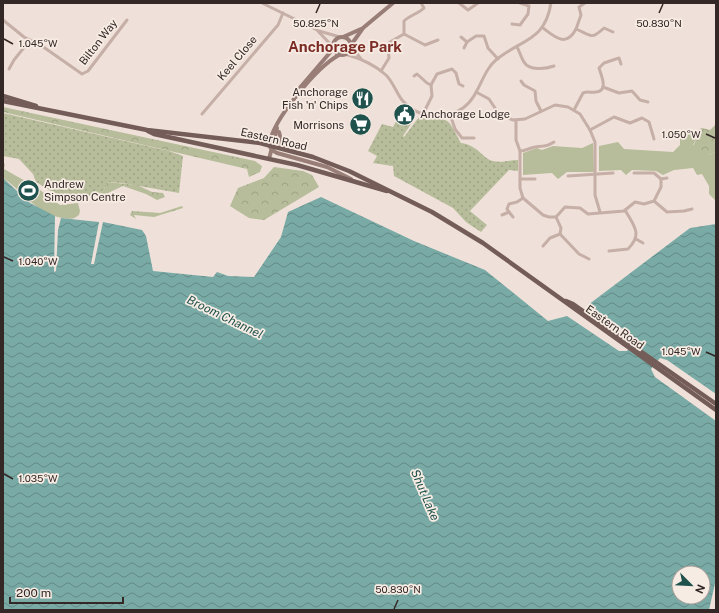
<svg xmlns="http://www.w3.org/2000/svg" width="719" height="613" font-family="'Public Sans',sans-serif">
	<defs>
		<pattern id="forest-crowns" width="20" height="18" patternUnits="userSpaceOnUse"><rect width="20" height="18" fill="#b7bd9a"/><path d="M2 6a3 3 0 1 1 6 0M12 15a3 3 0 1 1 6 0" fill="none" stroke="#9ea285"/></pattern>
		<pattern id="park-dots" width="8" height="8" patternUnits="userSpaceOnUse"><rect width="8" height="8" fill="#b7bd9a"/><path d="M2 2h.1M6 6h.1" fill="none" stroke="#9ea285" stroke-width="1.8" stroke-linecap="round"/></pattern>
		<pattern id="water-waves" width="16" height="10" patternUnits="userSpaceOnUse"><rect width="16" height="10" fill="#79aaa5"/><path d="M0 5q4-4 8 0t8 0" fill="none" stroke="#648a86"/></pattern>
	</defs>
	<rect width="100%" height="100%" fill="#efe1d9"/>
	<g fill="#b7bd9a">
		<path d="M695,131l2,6 -4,8 15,10 8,-3v63l-1,-15 -6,-6v-8l-7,-12 -5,1 -4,-7 -19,2 -11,5 -7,-4 -24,-1 -6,5 -5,-5 -22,1v-25l19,-4 6,7 49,3 7,-7v-9z"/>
		<path d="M593,143l1,29h-27l-9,7 -6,-6 -29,2v-22l14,-5 5,2 11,-4 29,2z"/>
		<path d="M3,163l2,1 -1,5 23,13 1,-1 32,24 18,-2 2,8 -1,4c-6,5 -9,4 -17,3 -28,-6 -37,-25 -59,-40z"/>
	</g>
	<g fill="url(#forest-crowns)">
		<path d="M3,107l252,54 7,5 -2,6 -11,5 -2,-8 -244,-57z"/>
		<path d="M716,124v28l-11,4 -9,-1 -4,-6 5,-12 -2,-6 7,-3 8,2z"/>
		<path d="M274,167l29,4 9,4 7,12 -55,33 -15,-2 -19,-12 8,-18 26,-10z"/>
		<path d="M106,182l31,3 15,7 11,1 2,4 -8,3 -11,-6 -23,-8 -15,7 4,4 -3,1 -9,-5 4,-3z"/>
		<path d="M182,206l1,2 -29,9 -20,-2 2,4 -6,-4 2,-4 28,2z"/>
	</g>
	<g fill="url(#park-dots)">
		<path d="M3,113l166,38 14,5 -4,37 -57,-10 -15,-1 -3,8 -4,3 -21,6h-11l-9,-3 -23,-14 -3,-8 -14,-15 -16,-3z"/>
		<path d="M399,116l5,3 2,-2 7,4 -10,15 1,1 15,-20c5,1 25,1 28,4 6,4 10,16 14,22 17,2 22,16 32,18 7,2 17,-1 25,-1v11l-9,-1 -39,41 17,14 -6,7 -15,-10 -13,-14 -59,-32 -1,-10 -20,-3 4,-7 -9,-5 14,-27 11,3z"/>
	</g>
	<path fill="url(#water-waves)" fill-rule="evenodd" d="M3,178l27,25 25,13 -1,56 2,-1 2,-41 3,-12 38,4 -8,42h3l9,-42 39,8 4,6 7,35 60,6 4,-5 11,4 26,1 27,-40 7,-25 33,-15 93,44 71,29 63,51 19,-5 52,35h8l8,-10 -2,-5 -45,-31 102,-77 26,-4v170l-49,-34 -7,-2 -9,11 4,8 61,44v158l-7,31h-706zM679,573h24v24h-24z"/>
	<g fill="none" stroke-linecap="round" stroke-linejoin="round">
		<g stroke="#c6afa6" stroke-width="3">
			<path d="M262,3l55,27 16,17"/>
			<path d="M459,3l9,7 10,-7"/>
			<path d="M3,20l21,17 18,9 40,28 6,-3 39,-51"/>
			<path d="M512,24l8,1 8,-11 1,-8 -9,-3"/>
			<path d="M543,28c12,9 23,20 33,1 16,7 15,11 28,-1l9,4"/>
			<path d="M576,29l5,-14 -2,-8 6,-4"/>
			<path d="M319,31l21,6"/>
			<path d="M404,34v-13c6,-6 14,-7 20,-13l-3,-5"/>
			<path d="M461,37l6,5 9,-6h8l4,12 10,11"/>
			<path d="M351,46l10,13"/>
			<path d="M517,47c3,5 4,11 7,15 5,9 22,7 30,4"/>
			<path d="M464,48l3,-6"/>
			<path d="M345,54c14,4 30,11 41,21 7,7 10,17 16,25 14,18 42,21 61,8 17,-12 18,-36 34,-49 25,-20 48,-18 54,-56"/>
			<path d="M9,69l5,-9 16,-20"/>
			<path d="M381,71l8,-13 -1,-10 2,-6 14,-8 21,11 13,-5"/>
			<path d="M414,76l3,-2 10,9 4,2"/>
			<path d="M521,81l3,4 11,6 1,10 5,10"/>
			<path d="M603,87l16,6 13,-2 8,9 8,2"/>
			<path d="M476,92l13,7 10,15 14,6 12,-1 30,-14 13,2 12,7 10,16 5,12v53l5,17"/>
			<path d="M574,110l9,-17c5,-2 8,0 13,-1 13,-1 5,-17 3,-24l5,-5 15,-5 2,6"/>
			<path d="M202,114l76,-89 5,-12"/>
			<path d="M423,114l9,-18 -1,-11 6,-11 15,-5 4,4 3,11 4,2"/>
			<path d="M450,114l5,15 7,9h12"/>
			<path d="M516,120v20l4,11v37l3,10 20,17 6,2h7l9,-10 15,1 8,6 36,-3 11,-9 9,2 10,-3 7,-14v-8l-7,-6h-20"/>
			<path d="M590,130l24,-13 16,6 12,-5 7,4 5,17"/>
			<path d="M520,151c6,0 9,-3 15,-4 9,-2 10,1 19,-5"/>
			<path d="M568,176l45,-3"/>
			<path d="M520,179h15"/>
			<path d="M661,179l6,-1"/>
			<path d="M654,201l13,11 17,-1 8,-2"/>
			<path d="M509,212l4,5"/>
			<path d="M502,215l7,-3 -2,-3 2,-5 8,-2 6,-4"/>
			<path d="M556,217l5,11 -1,6"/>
			<path d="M560,234l19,20 10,5"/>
			<path d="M636,239l7,4"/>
			<path d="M543,246l7,-8 10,-4"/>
			<path d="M609,251l19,-2c15,-15 6,-23 -3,-39"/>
		</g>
		<g stroke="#997e77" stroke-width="4">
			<path d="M343,37l18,-8"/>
			<circle cx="342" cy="46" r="9"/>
			<path d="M351,45l12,-17 30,-25"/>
			<path d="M339,55c-22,12 -66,64 -70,90l3,5 5,3 50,14 24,12"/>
			<path d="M295,97l3,-7 35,-41"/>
			<path d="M279,132l3,13 5,5"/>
			<path d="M269,159l8,-31"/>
		</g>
		<g stroke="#745d58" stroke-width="4.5">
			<path d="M3,96l33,10"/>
			<path d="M3,101l144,29 113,13 53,14 36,14 83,41 51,31 233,167"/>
			<path d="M148,131l6,3 143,31 90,26"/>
			<path d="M566,301l7,3 143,100"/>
		</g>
	</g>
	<path fill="none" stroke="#332826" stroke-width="1.5" d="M316,13l4,-9M659,13l4,-9M4,39l9,5M706,134l9,4M4,257l9,4M706,352l9,4M4,474l9,5M394,609l4,-9"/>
	<defs>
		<symbol id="restaurant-disc" viewBox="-11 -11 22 22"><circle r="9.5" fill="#1f514d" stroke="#f7ece4"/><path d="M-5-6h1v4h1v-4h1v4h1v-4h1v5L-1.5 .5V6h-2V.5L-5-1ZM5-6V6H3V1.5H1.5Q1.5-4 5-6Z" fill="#fff"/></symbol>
		<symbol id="civic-disc" viewBox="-11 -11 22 22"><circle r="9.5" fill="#1f514d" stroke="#f7ece4"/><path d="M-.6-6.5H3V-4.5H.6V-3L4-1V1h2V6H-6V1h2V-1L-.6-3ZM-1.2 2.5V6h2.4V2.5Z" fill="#fff"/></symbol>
		<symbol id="supermarket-disc" viewBox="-11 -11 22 22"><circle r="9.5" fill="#1f514d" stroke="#f7ece4"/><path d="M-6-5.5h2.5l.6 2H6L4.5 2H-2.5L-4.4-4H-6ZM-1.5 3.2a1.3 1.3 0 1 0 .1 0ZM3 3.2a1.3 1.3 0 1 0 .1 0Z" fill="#fff"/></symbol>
		<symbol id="stadium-disc" viewBox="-11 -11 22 22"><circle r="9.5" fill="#1f514d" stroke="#f7ece4"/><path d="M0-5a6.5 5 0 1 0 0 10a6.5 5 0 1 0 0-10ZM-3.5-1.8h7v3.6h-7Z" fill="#fff"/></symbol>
	</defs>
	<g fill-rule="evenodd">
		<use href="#restaurant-disc" x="350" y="86" width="25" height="25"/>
		<use href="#civic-disc" x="392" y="102" width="25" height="25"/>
		<use href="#supermarket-disc" x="348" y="112" width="25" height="25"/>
		<use href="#stadium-disc" x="16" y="178" width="25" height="25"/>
	</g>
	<g text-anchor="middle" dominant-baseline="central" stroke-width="3.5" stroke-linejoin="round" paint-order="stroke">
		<g font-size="11" fill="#332826" stroke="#f7ece4">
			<text transform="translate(98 42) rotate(-52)">Bilton Way</text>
			<text transform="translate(237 58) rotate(-50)">Keel Close</text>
			<text transform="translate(274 139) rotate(13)">Eastern Road</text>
			<text transform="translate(615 327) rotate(35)">Eastern Road</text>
		</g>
		<g font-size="11" fill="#332826" stroke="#f7ece4" text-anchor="end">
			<text x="348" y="92">Anchorage<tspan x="348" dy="13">Fish 'n' Chips</tspan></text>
			<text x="420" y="114" text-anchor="start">Anchorage Lodge</text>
			<text x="344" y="125">Morrisons</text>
			<text x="44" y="184" text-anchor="start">Andrew<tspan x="44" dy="13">Simpson Centre</tspan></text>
		</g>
		<g font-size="12" font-style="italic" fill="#1f514d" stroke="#f7ece4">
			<text transform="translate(225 317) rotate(26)">Broom Channel</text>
			<text transform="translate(425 495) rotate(67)">Shut Lake</text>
		</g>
		<g font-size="15" font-weight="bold" fill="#7c2c24" stroke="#f7ece4">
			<text x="345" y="46">Anchorage Park</text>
		</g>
	</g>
	<g font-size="10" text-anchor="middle" fill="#332826" stroke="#f7ece4" stroke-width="3.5" stroke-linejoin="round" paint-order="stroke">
		<text x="316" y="27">50.825°N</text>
		<text x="659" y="27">50.830°N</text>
		<text x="38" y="47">1.045°W</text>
		<text x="681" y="138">1.050°W</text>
		<text x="38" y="265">1.040°W</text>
		<text x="681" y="355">1.045°W</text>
		<text x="38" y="482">1.035°W</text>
		<text x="398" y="593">50.830°N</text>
	</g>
	<rect width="719" height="613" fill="none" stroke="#332826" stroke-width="8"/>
	<g transform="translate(691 585) rotate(114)"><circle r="19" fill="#f7ece4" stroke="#a99e98"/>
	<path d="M0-3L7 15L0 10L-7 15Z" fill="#1f514d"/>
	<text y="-6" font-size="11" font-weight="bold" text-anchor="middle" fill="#332826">N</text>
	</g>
	<path d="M10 597v6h113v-6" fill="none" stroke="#332826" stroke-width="2"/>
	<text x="16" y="597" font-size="12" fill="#332826" stroke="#f7ece4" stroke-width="3" paint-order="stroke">200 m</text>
</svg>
